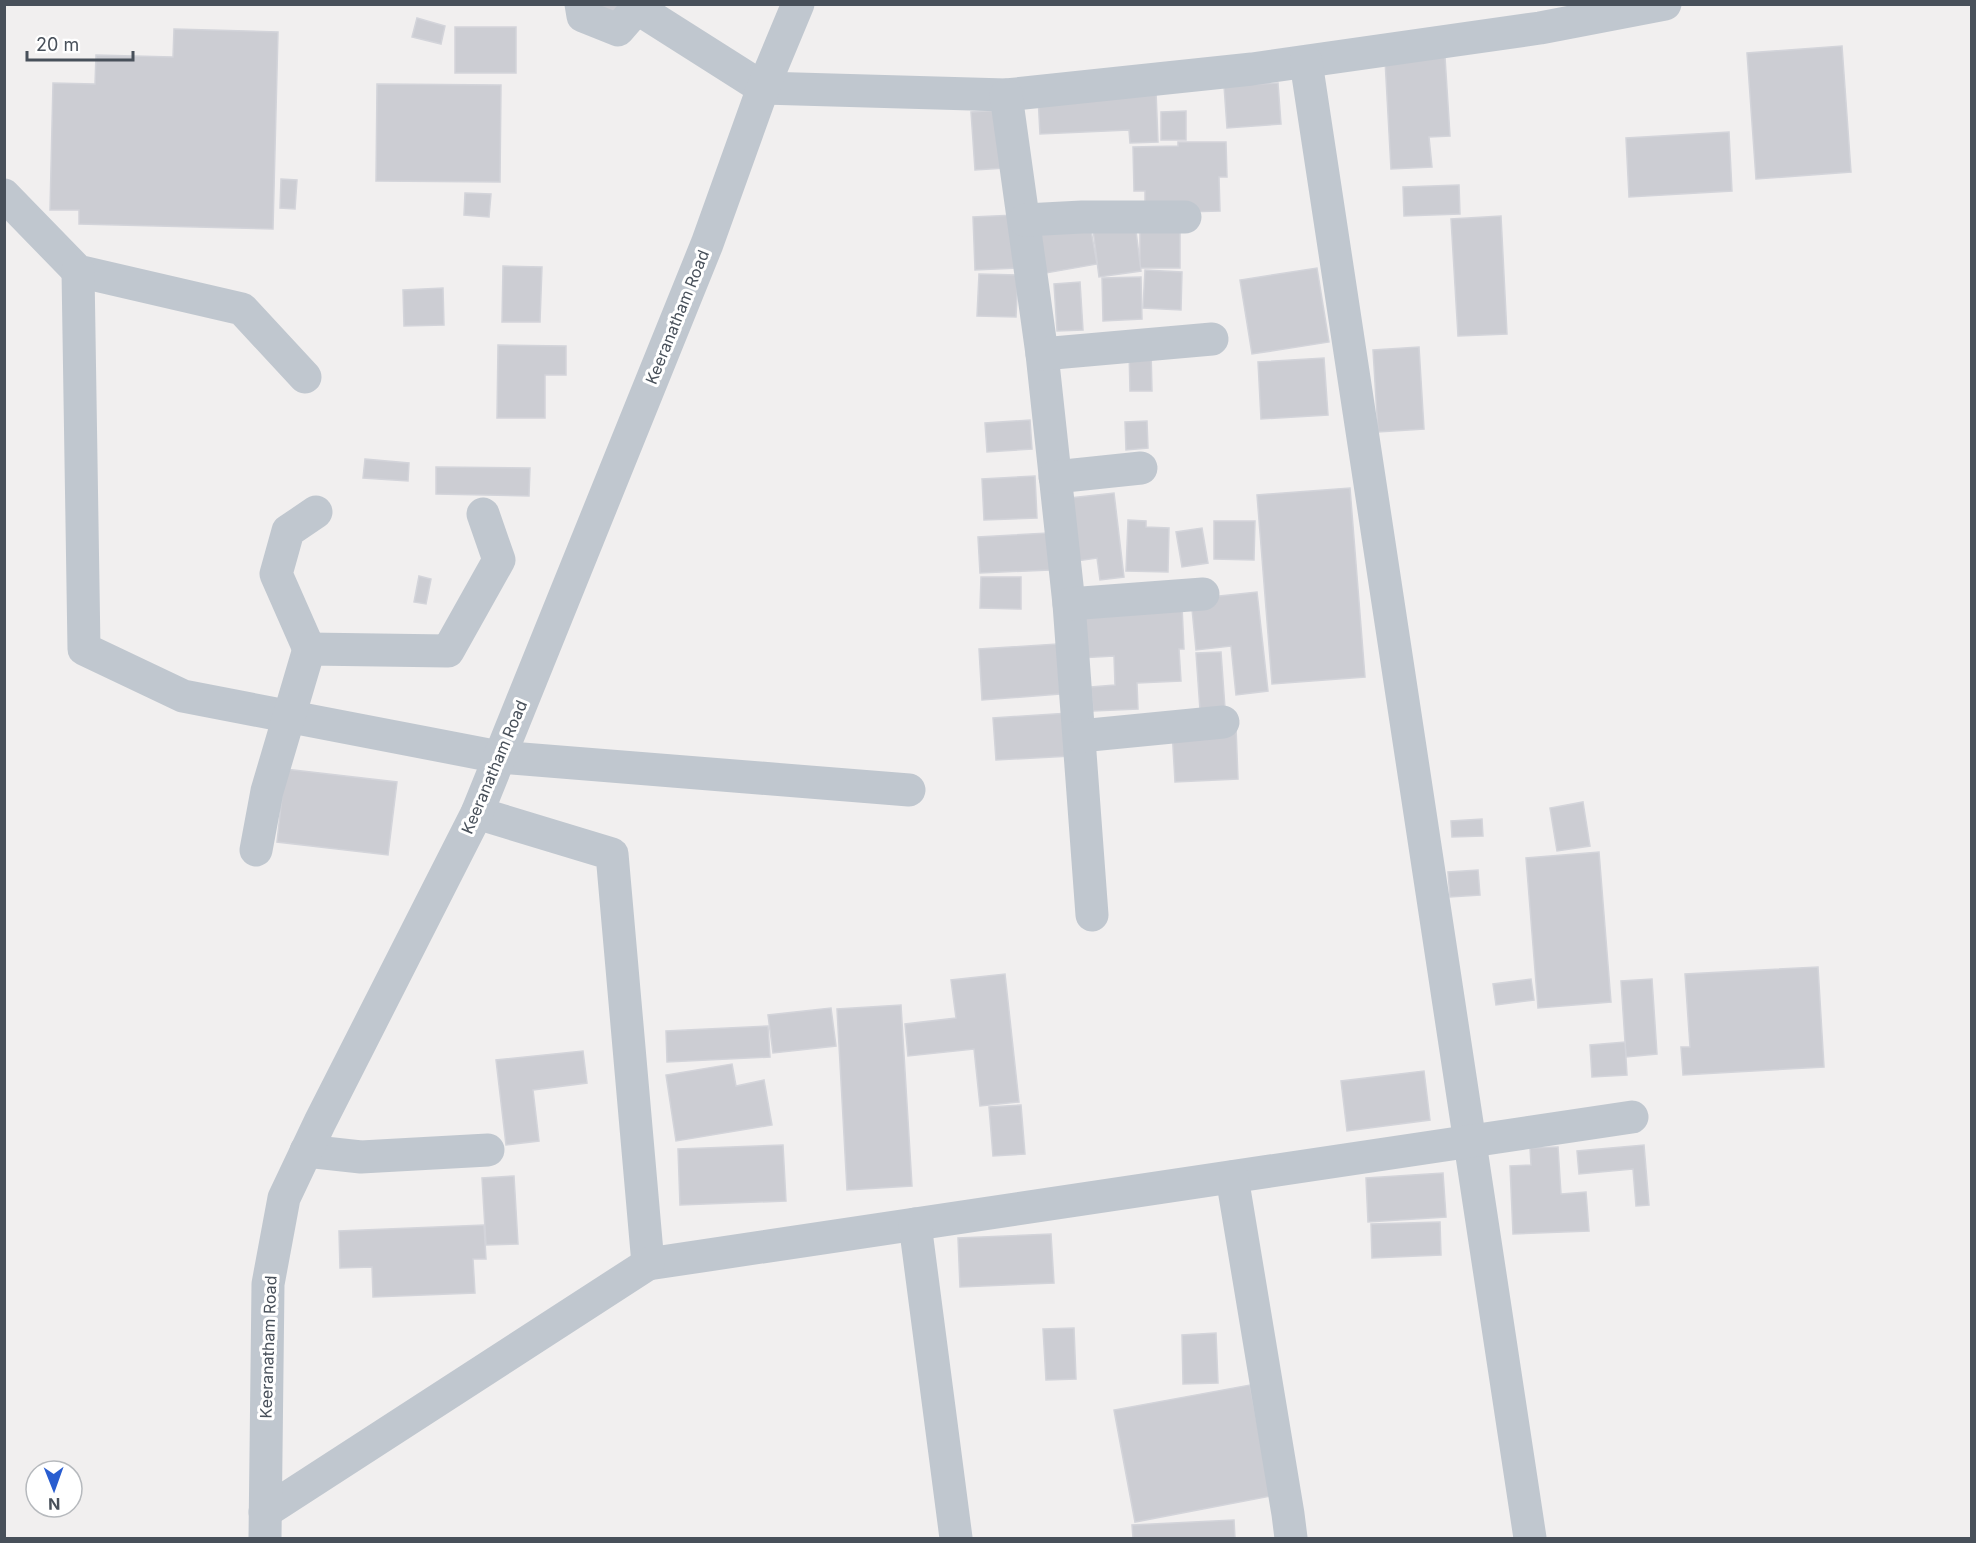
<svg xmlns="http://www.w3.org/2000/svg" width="1976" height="1543" font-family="Inter,sans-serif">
	<rect width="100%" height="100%" fill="#f1efef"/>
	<g fill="#cccdd3" stroke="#d3d4da" stroke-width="1.5">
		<path d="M594,4h27l-4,12z"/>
		<path d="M417,18l28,8 -4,18 -29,-7z"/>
		<rect x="455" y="27" width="61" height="46"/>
		<path d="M174,29l104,3 -5,197 -194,-5v-14h-29l3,-127 42,1 1,-29 77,2z"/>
		<path d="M1842,46l9,126 -95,7 -9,-126z"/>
		<path d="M1445,57l5,79 -21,1 3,30 -41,2 -6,-109z"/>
		<path d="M1278,83l3,41 -54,4 -3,-42z"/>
		<path d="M377,84l124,1 -1,97 -124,-1z"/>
		<path d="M1156,91l2,51 -28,1 -1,-13 -89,4 -2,-37z"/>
		<path d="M1001,110l4,58 -30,2 -4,-58z"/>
		<path d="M1186,111v29h-25v-28z"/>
		<path d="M1729,132l3,59 -103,6 -3,-59z"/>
		<path d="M1178,142h48l1,35h-8l1,34 -75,2v-22h-11l-1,-44 45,-1z"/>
		<path d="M281,179l16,1 -2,29 -15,-1z"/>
		<path d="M1459,185l1,29 -56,2 -1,-29z"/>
		<path d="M465,193l26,1 -2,23 -25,-2z"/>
		<path d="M1015,215l3,53 -43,2 -2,-53z"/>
		<path d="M1501,216l6,118 -49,2 -7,-117z"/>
		<rect x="1140" y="220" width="40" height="48"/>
		<path d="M1135,223l6,48 -42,6 -6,-48z"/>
		<path d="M1090,225l7,39 -51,9 -7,-39z"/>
		<path d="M503,266l39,1 -2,55h-38z"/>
		<path d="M1317,268l12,74 -77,12 -12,-74z"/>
		<path d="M1145,270l37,2 -1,38 -38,-2z"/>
		<path d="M979,274l39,1 -2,42 -39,-1z"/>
		<path d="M1141,277l1,42 -39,2 -1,-43z"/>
		<path d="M1080,282l3,48 -26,1 -3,-47z"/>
		<path d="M443,288l1,37 -40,1 -1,-36z"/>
		<path d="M498,345l68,1v29h-21v43h-48z"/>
		<path d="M1419,347l5,82 -46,3 -5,-82z"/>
		<path d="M1129,350h22l1,41h-22z"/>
		<path d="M1324,358l4,57 -67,4 -3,-57z"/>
		<path d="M1030,420l2,29 -45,3 -2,-29z"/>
		<path d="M1147,421l1,27 -22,2 -1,-28z"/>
		<path d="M365,459l44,4 -1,18 -45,-3z"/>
		<path d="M436,467l94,1 -1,28 -93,-2z"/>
		<path d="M1035,476l2,42 -53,2 -2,-41z"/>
		<path d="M1350,488l15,189 -93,7 -15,-189z"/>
		<path d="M1114,493l10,84 -24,3 -3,-22 -20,3 -7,-63z"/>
		<path d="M1128,520l18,1v6l23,1 -1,44 -42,-1z"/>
		<path d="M1214,521h41l-1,39 -40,-1z"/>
		<path d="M1202,528l6,35 -26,4 -6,-35z"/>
		<path d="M1048,533l2,37 -70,3 -2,-36z"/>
		<path d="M419,576l12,3 -5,25 -12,-2z"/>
		<path d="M981,577h40v32l-41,-1z"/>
		<path d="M1257,592l11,99 -32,4 -5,-49 -35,4 -5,-51z"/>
		<path d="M1182,606l2,43h-5l2,32 -44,2 1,26 -45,2 -2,-24 24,-2 -1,-29 -35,2 -3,-47z"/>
		<path d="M1057,644l3,50 -78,6 -3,-51z"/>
		<path d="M1221,652l4,56 -25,2 -4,-57z"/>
		<path d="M1069,713l2,43 -75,4 -3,-42z"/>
		<path d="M1236,727l2,52 -63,3 -3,-52z"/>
		<path d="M285,769l112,13 -9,73 -111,-13z"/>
		<path d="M1583,802l7,44 -33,5 -7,-43z"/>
		<path d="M1482,819l1,17 -31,1 -1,-16z"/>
		<path d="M1599,852l12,150 -73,6 -12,-150z"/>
		<path d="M1478,870l2,25 -30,2 -2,-25z"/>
		<path d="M1818,967l6,100 -141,8 -2,-28h9l-5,-73z"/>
		<path d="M1005,974l14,128 -39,4 -6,-57 -66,7 -3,-32 51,-6 -5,-38z"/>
		<path d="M1531,979l3,21 -38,5 -3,-21z"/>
		<path d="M1652,979l5,75 -31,3 -5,-76z"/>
		<path d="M901,1005l11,181 -65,4 -10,-181z"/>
		<path d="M831,1008l5,38 -63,7 -5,-38z"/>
		<path d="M768,1026l2,31 -103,5 -1,-31z"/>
		<path d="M1625,1042l2,33 -35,2 -2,-32z"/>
		<path d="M583,1051l4,32 -54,7 6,51 -33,4 -10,-85z"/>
		<path d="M732,1064l4,22 28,-6 8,45 -96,16 -10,-66z"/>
		<path d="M1424,1071l6,49 -83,11 -6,-50z"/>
		<path d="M1021,1105l4,49 -32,2 -4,-49z"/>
		<path d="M783,1145l3,56 -106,4 -2,-56z"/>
		<path d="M1644,1145l5,60 -13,1 -3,-37 -54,5 -2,-23z"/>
		<path d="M1558,1147l3,47 25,-2 3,39 -76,3 -3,-68 21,-1 -1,-17z"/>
		<path d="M1443,1173l3,44 -78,5 -2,-44z"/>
		<path d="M514,1176l4,68 -32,1 -4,-67z"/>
		<path d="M1440,1222l1,33 -69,3 -1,-34z"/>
		<path d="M484,1225l2,34h-13l2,34 -102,4 -1,-30 -32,1 -1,-37z"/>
		<path d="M1051,1234l3,49 -94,4 -2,-49z"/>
		<path d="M1074,1328l2,51 -30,1 -3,-51z"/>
		<path d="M1216,1333l2,50 -35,1 -1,-49z"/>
		<path d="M1250,1385l21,111 -136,26 -21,-112z"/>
		<path d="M1234,1520l1,18h-102l-1,-13z"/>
	</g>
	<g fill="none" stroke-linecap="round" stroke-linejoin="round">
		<g stroke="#c0c7cf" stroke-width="33">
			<path d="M581,4l2,12 35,14 19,-22 126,80 243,7 246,-26 288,-41 125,-24"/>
			<path d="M1306,62l224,1476"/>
			<path d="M1006,95l36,259 27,250 23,311"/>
			<path d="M4,195l74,76 164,38 63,68"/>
			<path d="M1025,220l57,-3h103"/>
			<path d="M78,271l6,378 99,47 316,61 410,33"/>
			<path d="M1042,354l170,-15"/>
			<path d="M1055,477l86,-9"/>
			<path d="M1069,604l134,-10"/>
			<path d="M309,649l-33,-75 12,-43 28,-19"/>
			<path d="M1080,736l143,-14"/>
			<path d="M477,813l135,41 36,410 984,-147"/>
			<path d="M256,850l11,-59 42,-142 139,2 51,-91 -16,-46"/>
			<path d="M306,1151l55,6 127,-7"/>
			<path d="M1232,1177l56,337 3,24"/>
			<path d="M915,1224l41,314"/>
			<path d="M265,1512l383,-248"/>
			<path d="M265,1538l3,-254 16,-86 36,-76 157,-309 230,-569 56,-156 35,-84"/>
		</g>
	</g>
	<g text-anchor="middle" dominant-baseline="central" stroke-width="6" stroke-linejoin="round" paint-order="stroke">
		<g font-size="16" fill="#48505a" stroke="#fff">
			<text transform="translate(677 317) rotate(-68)">Keeranatham Road</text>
			<text transform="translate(494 767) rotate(-67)">Keeranatham Road</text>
			<text transform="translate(268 1347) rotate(-88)">Keeranatham Road</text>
		</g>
	</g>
	<rect width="1976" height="1543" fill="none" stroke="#48505a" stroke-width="12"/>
	<g transform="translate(54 1489) rotate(179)"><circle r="28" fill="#ffffff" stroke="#b6b9bd" stroke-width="1.5"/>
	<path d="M0-4.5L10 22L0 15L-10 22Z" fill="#295dd0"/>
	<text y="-9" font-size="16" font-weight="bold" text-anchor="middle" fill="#48505a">N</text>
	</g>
	<path d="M27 51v9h106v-9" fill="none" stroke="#48505a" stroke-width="3"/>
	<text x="36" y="51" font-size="18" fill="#48505a" stroke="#ffffff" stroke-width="4.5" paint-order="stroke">20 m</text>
</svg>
